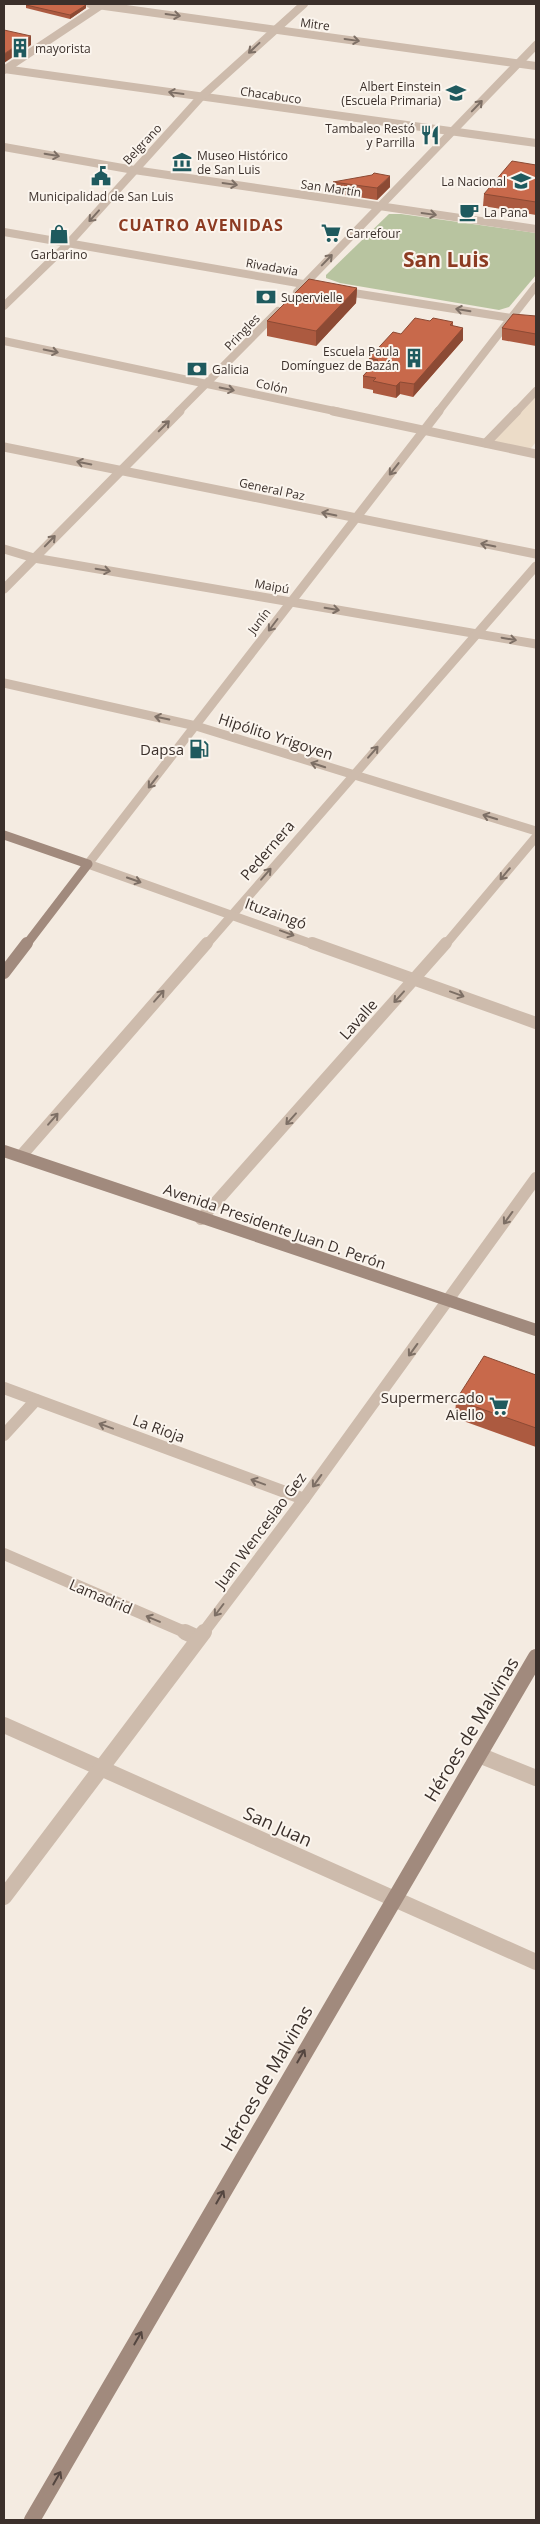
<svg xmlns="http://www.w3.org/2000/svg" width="540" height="2524" font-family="'Open Sans',sans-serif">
	<rect width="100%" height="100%" fill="#f4ebe1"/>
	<path fill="#b8c4a0" d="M389,214h12l135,19v42l-27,32 -10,3 -159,-27 -14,-5v-3z"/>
	<path fill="#ecdcc8" d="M536,391v51l-8,10 -42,-9z"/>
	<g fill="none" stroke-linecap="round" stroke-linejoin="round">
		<g stroke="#cdbbac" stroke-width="8">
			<path d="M90,4l446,62"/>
			<path d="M4,69l532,74"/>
			<path d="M4,70l99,-66"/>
			<path d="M4,147l130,23 402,59"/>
			<path d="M4,232l305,53"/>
			<path d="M341,291l195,31"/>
			<path d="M297,292l239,-247"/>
			<path d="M4,306l65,-63 132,-146 103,-93"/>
			<path d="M4,341l335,71"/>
			<path d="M178,412l100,-101"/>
			<path d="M438,412l98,-126"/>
			<path d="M516,412l20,-21"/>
		</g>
		<g stroke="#cdbbac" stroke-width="9">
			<path d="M333,411l203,43"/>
			<path d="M486,443l31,-32"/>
			<path d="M4,447l532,107"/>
			<path d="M4,549l30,9 502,86"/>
			<path d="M4,589l176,-178"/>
			<path d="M4,683l192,43 340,105"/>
			<path d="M206,945l330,-379"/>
			<path d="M315,945l-227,-81 351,-453"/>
			<path d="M445,945l91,-108"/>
		</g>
		<g stroke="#cdbbac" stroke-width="12">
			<path d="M312,943l224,80"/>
			<path d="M21,1156l186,-213"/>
			<path d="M201,1219l245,-276"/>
			<path d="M4,1388l300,111"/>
			<path d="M4,1435l32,-35"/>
			<path d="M4,1554l183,79"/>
			<path d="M203,1633l101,-134 232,-321"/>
		</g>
		<g stroke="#cdbbac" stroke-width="16">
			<path d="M185,1632l13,6"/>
			<path d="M4,1725l532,237"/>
			<path d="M479,1755l57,23"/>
			<path d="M4,1897l200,-265"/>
		</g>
		<path stroke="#a18a7d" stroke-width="9" d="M4,835l84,29 -62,81"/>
		<g stroke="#a18a7d" stroke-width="12">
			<path d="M4,973l23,-30"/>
			<path d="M4,1151l532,179"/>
		</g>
		<path stroke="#a18a7d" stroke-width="16" d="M32,2520l504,-863"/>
	</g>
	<g fill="#ac5a40">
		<path d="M26,5h60v3l-16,11 -44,-11z"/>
		<path d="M536,165v50l-53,-9 1,-12z"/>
		<path d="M333,182l57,5 -13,13 -45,-7z"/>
		<path d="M357,288l-1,15 -40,43 -49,-10v-15z"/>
		<path d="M536,316v30l-34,-6v-12z"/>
		<path d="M430,321l23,1v4l10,2v12l-50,57 -13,-3 -4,4 -23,-5v-3l-10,-2v-12l6,-7v-11l32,-24z"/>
		<path d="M536,1375v72l-81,-29 1,-18z"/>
	</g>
	<g fill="#8c4a34">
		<path d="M86,5v3l-16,11v-4z"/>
		<path d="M31,36v9l-27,18v-9z"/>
		<path d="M390,176v11l-13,13v-12z"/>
		<path d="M357,288l-1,15 -40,43v-15z"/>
		<path d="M463,328v12l-50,57 1,-13z"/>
		<path d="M400,382v12l-4,4v-12z"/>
	</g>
	<g fill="#c8694b" stroke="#8c4a34">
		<path d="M28,4h55l3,1 -16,10 -44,-10z"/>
		<path d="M4,30l27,6 -27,18z"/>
		<path d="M512,161l24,4v37l-52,-8z"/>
		<path d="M374,173l16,3 -13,12 -44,-6 39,-7z"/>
		<path d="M309,279l48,9 -41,43 -49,-10z"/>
		<path d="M513,314l23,2v18l-34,-6z"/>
		<path d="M415,318l15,3 3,-3 20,4 -3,3 13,3 -49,56 -14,-2 -4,4 -23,-5 3,-3 -13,-2 15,-16 -9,-2 24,-26 8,2z"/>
		<path d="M484,1356l52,19v53l-80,-28z"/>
	</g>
	<defs><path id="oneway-shaft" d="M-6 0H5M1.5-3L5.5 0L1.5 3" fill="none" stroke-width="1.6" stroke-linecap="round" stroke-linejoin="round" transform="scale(1.25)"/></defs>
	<g stroke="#7d6f65">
		<use href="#oneway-shaft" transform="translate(173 15) rotate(8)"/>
		<use href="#oneway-shaft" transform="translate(352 40) rotate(8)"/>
		<use href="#oneway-shaft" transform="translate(254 48) rotate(137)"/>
		<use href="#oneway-shaft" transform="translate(176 93) rotate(-172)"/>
		<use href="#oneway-shaft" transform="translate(477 106) rotate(-46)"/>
		<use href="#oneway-shaft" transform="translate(52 155) rotate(10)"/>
		<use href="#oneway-shaft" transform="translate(230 184) rotate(8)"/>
		<use href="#oneway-shaft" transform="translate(429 214) rotate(8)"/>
		<use href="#oneway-shaft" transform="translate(94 216) rotate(132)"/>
		<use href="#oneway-shaft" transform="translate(327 260) rotate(-46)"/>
		<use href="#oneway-shaft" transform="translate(463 310) rotate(-171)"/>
		<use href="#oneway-shaft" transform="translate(51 351) rotate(12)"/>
		<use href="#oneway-shaft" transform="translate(227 389) rotate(12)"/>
		<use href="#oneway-shaft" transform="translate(164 426) rotate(-45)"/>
		<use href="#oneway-shaft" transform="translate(84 463) rotate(-169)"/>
		<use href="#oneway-shaft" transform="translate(394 469) rotate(128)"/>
		<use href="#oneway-shaft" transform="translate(329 514) rotate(-168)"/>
		<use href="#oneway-shaft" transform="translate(50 541) rotate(-46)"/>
		<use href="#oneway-shaft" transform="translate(488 545) rotate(-169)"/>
		<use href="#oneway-shaft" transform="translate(103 570) rotate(10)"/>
		<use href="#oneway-shaft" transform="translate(332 609) rotate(9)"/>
		<use href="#oneway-shaft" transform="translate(273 625) rotate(127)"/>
		<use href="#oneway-shaft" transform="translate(509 639) rotate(10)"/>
		<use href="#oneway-shaft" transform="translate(162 718) rotate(-168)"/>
		<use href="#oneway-shaft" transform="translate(373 752) rotate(-49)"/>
		<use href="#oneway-shaft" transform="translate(318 765) rotate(-162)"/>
		<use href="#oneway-shaft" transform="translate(153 782) rotate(128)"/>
		<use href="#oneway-shaft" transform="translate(490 817) rotate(-163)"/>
		<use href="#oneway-shaft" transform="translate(266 874) rotate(-49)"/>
		<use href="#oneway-shaft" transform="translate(505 874) rotate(130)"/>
		<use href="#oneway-shaft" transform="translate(134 880) rotate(19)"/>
		<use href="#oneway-shaft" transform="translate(287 933) rotate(20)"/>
		<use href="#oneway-shaft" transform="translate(457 994) rotate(20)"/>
		<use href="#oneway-shaft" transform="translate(159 996) rotate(-49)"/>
		<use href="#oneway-shaft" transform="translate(399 997) rotate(132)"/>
		<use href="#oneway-shaft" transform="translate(53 1119) rotate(-49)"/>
		<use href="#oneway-shaft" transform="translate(291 1119) rotate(132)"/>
		<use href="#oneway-shaft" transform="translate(508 1218) rotate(126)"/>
		<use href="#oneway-shaft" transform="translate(413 1350) rotate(126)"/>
		<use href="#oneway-shaft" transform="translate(106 1426) rotate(-160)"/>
		<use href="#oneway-shaft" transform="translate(317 1481) rotate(126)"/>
		<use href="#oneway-shaft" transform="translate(258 1482) rotate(-160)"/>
		<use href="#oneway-shaft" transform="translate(219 1610) rotate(127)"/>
		<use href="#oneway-shaft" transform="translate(153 1619) rotate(-157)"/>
	</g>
	<g stroke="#544640">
		<use href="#oneway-shaft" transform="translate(301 2056) rotate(-60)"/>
		<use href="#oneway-shaft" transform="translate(220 2197) rotate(-60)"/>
		<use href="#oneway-shaft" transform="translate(138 2338) rotate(-60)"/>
		<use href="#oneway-shaft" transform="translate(57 2478) rotate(-60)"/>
	</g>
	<defs>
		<symbol id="building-bare" viewBox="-9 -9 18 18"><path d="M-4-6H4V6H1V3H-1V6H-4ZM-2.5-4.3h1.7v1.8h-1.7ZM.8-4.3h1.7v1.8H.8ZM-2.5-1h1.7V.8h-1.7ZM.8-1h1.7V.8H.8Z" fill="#1f5a5e" stroke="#fbf5ee" stroke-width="2.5" paint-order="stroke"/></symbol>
		<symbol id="school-bare" viewBox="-9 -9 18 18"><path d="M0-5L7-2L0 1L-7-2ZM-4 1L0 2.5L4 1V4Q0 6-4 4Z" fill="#1f5a5e" stroke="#fbf5ee" stroke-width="2.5" paint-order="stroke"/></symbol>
		<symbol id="restaurant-bare" viewBox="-9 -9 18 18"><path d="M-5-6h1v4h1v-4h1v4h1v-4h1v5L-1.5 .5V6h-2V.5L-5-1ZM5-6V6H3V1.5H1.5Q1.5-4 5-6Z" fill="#1f5a5e" stroke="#fbf5ee" stroke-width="2.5" paint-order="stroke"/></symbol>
		<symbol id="museum-bare" viewBox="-9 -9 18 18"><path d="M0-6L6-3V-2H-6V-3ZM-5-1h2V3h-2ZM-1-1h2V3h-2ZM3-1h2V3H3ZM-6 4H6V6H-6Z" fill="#1f5a5e" stroke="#fbf5ee" stroke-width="2.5" paint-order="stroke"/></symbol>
		<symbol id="civic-bare" viewBox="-9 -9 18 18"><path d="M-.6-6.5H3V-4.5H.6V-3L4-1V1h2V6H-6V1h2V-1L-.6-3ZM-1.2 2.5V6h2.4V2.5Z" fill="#1f5a5e" stroke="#fbf5ee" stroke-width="2.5" paint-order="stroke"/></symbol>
		<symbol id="cafe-bare" viewBox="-9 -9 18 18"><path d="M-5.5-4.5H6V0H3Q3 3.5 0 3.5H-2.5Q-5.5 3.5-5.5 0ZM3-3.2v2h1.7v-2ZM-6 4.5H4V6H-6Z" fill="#1f5a5e" stroke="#fbf5ee" stroke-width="2.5" paint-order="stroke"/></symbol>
		<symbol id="supermarket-bare" viewBox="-9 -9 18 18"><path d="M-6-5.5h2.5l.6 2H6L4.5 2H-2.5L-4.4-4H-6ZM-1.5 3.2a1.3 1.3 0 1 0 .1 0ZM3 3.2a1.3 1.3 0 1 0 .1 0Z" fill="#1f5a5e" stroke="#fbf5ee" stroke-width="2.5" paint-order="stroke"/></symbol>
		<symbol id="shop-bare" viewBox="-9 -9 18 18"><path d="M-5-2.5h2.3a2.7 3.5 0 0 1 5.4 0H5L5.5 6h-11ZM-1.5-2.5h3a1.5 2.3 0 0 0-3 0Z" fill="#1f5a5e" stroke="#fbf5ee" stroke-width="2.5" paint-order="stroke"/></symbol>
		<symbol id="bank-bare" viewBox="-9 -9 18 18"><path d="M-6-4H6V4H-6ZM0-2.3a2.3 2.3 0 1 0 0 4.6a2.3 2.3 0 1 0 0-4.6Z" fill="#1f5a5e" stroke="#fbf5ee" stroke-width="2.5" paint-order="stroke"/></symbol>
		<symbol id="fuel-bare" viewBox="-9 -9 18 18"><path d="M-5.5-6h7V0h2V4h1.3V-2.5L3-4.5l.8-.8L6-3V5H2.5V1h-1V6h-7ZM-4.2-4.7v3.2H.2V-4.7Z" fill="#1f5a5e" stroke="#fbf5ee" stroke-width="2.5" paint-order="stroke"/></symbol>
	</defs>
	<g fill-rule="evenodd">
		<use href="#building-bare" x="6" y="34" width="28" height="28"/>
		<use href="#school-bare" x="442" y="79" width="28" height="28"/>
		<use href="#restaurant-bare" x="416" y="121" width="28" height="28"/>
		<use href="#museum-bare" x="168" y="148" width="28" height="28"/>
		<use href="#civic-bare" x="87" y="162" width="28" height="28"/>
		<use href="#school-bare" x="507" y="167" width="28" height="28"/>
		<use href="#cafe-bare" x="455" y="198" width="28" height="28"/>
		<use href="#supermarket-bare" x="317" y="219" width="28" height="28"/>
		<use href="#shop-bare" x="45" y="220" width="28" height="28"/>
		<use href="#bank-bare" x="252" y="283" width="28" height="28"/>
		<use href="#building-bare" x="400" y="344" width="28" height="28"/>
		<use href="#bank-bare" x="183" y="355" width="28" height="28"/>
		<use href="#fuel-bare" x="185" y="735" width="28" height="28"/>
		<use href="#supermarket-bare" x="485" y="1392" width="28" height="28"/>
	</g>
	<g text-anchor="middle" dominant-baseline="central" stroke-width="4" stroke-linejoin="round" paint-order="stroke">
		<g font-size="12" fill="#3b302b" stroke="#fbf5ee">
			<text transform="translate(315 24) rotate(8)">Mitre</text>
			<text transform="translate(271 95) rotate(8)">Chacabuco</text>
			<text transform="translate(142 144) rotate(-47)">Belgrano</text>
			<text transform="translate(331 188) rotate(8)">San Martín</text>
			<text transform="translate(272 267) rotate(10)">Rivadavia</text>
			<text transform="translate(242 332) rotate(-46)">Pringles</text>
			<text transform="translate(272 386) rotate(12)">Colón</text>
			<text transform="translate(272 489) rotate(12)">General Paz</text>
			<text transform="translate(272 586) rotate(10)">Maipú</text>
			<text transform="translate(259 621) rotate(-53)">Junín</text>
		</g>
		<g font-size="12" fill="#3b302b" stroke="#fbf5ee" text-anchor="start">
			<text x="35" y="48">mayorista</text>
			<text x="441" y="86" text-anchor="end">Albert Einstein<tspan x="441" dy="14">(Escuela Primaria)</tspan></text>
			<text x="415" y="128" text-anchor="end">Tambaleo Restó<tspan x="415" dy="14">y Parrilla</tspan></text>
			<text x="197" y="155">Museo Histórico<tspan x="197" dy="14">de San Luis</tspan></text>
			<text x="506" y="181" text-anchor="end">La Nacional</text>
			<text x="101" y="196" text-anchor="middle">Municipalidad de San Luis</text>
			<text x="484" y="212">La Pana</text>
			<text x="346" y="233">Carrefour</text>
			<text x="59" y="254" text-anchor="middle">Garbarino</text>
			<text x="281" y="297">Supervielle</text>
			<text x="399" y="351" text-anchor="end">Escuela Paula<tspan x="399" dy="14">Domínguez de Bazán</tspan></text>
			<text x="212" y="369">Galicia</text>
		</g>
		<g font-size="15" fill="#3b302b" stroke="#fbf5ee">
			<text transform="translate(276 736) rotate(18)">Hipólito Yrigoyen</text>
			<text transform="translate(267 850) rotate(-49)">Pedernera</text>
			<text transform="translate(276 913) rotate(20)">Ituzaingó</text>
			<text transform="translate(358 1019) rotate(-48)">Lavalle</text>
			<text transform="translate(275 1226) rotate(19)">Avenida Presidente Juan D. Perón</text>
			<text transform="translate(159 1428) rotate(20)">La Rioja</text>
			<text transform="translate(260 1530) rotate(-53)">Juan Wenceslao Gez</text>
			<text transform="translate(101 1596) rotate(23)">Lamadrid</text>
		</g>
		<g font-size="15" fill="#3b302b" stroke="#fbf5ee" text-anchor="end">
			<text x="184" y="749">Dapsa</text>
			<text x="484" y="1397">Supermercado<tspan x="484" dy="17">Aiello</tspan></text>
		</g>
		<g font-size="16" font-weight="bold" letter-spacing="1" fill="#8c3b22" stroke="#fbf5ee">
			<text x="201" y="225">CUATRO AVENIDAS</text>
		</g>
		<g font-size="18" fill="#3b302b" stroke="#fbf5ee">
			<text transform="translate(471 1729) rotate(-59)">Héroes de Malvinas</text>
			<text transform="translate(278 1826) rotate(24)">San Juan</text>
			<text transform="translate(266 2078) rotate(-60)">Héroes de Malvinas</text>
		</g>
		<g font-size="21" font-weight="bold" fill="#8c3b22" stroke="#fbf5ee">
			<text x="446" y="259">San Luis</text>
		</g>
	</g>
	<rect width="540" height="2524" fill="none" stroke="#3b302b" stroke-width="10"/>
</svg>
